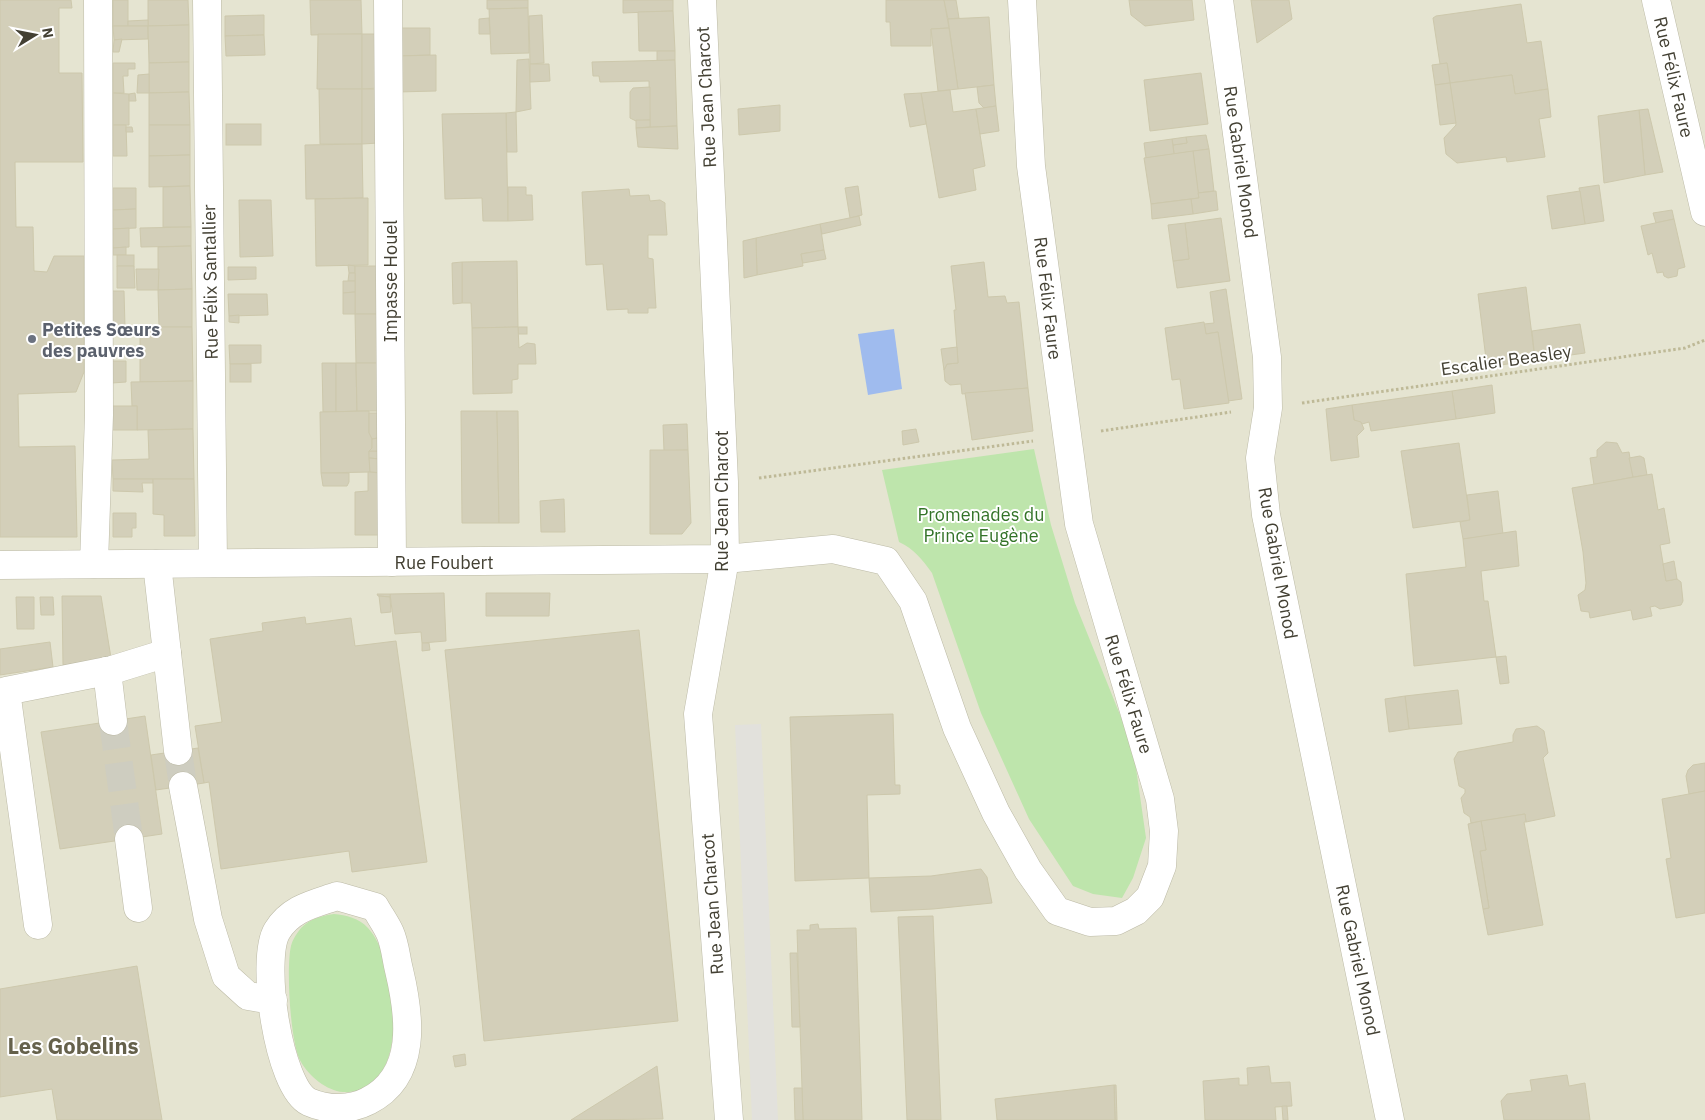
<svg xmlns="http://www.w3.org/2000/svg" width="1705" height="1120" font-family="'IBM Plex Sans',sans-serif">
	<rect width="100%" height="100%" fill="#f1f0e3"/>
	<rect fill="#e5e4d1" x="0" y="0" width="1705" height="1120"/>
	<g fill="#bee5ac">
		<path d="M1034,449l17,76 24,78 58,144 13,91 -13,40 -11,20 -29,-4 -20,-8 -44,-67 -48,-106 -49,-140c-10,-14 -18,-24 -33,-31l-17,-72z"/>
		<path d="M334,914c12,1 25,4 34,14 31,33 46,169 -25,164 -16,-1 -34,-16 -42,-30 -11,-18 -15,-95 -10,-116 1,-5 4,-10 7,-14 8,-12 22,-16 36,-18z"/>
	</g>
	<path fill="#e2e1dc" d="M761,724l17,396h-26l-17,-395z"/>
	<path fill="#9fbbee" d="M894,329l8,60 -34,6 -10,-61z"/>
	<g fill="#d3cfb9" stroke="#cdc8ac">
		<path d="M0,0h71l1,8h-13v65h23l1,89h-68l1,65h17l1,44 13,1 7,-16h30v116l-8,20 -58,2 1,53 56,-1 2,91h-77z"/>
		<rect x="113" y="0" width="15" height="26"/>
		<path d="M148,0h40l1,25 -41,1z"/>
		<path d="M310,0h51l1,34 -51,1z"/>
		<path d="M487,0h41v8l-41,1z"/>
		<path d="M623,0h50v11l-50,2z"/>
		<path d="M886,0h58l5,28 -18,1v17h-40l-1,-24h-4z"/>
		<path d="M944,0h12l3,18 -11,1z"/>
		<path d="M1129,0h63l2,20 -49,6 -14,-11z"/>
		<path d="M1251,0h38l3,19 -35,24z"/>
		<path d="M1521,4l6,39 14,-2 7,48 -33,5 -3,-19 -62,8 -3,-20 -7,1 -7,-46 3,-2z"/>
		<path d="M528,8l1,45 -38,1 -2,-45z"/>
		<path d="M638,12l35,-1 2,40h-36z"/>
		<path d="M264,15v20l-39,1v-20z"/>
		<path d="M542,15l2,48 -14,1 -1,-48z"/>
		<path d="M989,17l5,68 -36,4 -10,-70z"/>
		<path d="M489,18l1,16h-11v-15z"/>
		<path d="M148,20v6h-20v-5z"/>
		<path d="M113,26h35v13l-34,1z"/>
		<path d="M148,26l41,-1v37l-40,1z"/>
		<path d="M397,28h33v27l-32,1z"/>
		<path d="M949,28l9,61 -20,2 -7,-62z"/>
		<path d="M318,34h44v55h-45z"/>
		<path d="M362,34h16l1,54 -17,1z"/>
		<path d="M264,35l1,20 -39,1 -1,-20z"/>
		<path d="M122,39l-3,13h-6l1,-12z"/>
		<path d="M657,51h18v9l-18,1z"/>
		<path d="M436,55v36l-39,1 1,-36z"/>
		<path d="M529,59l2,50 -15,3 1,-52z"/>
		<path d="M675,60l2,66 -27,1 -1,-46 -49,1 -1,-6h-6l-1,-14z"/>
		<path d="M189,62v30l-40,1v-30z"/>
		<path d="M113,63h22v6h-7v7h-5l1,17h-11z"/>
		<path d="M1447,63l3,20 -15,2 -3,-20z"/>
		<path d="M530,64h19l1,17 -20,1z"/>
		<path d="M1201,73l7,51 -58,7 -6,-51z"/>
		<path d="M149,74v19h-12l1,-18z"/>
		<path d="M1512,75l3,19 33,-5 3,28 -12,2 6,38 -38,5 -1,-5 -49,6 -11,-9 -2,-16 12,-13 -6,-42z"/>
		<path d="M1450,83l6,40 -16,2 -5,-40z"/>
		<path d="M994,85l2,21 -12,2 -5,-5 -2,-16z"/>
		<path d="M650,87v33l-14,1 -6,-3v-26l3,-4z"/>
		<path d="M319,89h43v55h-42z"/>
		<path d="M362,89h18l-1,54 -17,1z"/>
		<path d="M950,90l3,22 23,-3 9,57 -12,3 3,21 -37,8 -18,-105z"/>
		<path d="M189,92l1,33h-41v-32z"/>
		<path d="M113,93l16,1v31h-16z"/>
		<path d="M135,93l1,8h-7v-7z"/>
		<path d="M921,93l5,31 -16,3 -6,-33z"/>
		<path d="M780,105v26l-41,4 -1,-26z"/>
		<path d="M996,106l3,25 -19,3 -4,-25z"/>
		<path d="M1648,109l15,63 -18,3 -6,-65z"/>
		<path d="M1639,110l6,65 -41,8 -6,-67z"/>
		<path d="M516,112l1,40h-10l-1,-39z"/>
		<path d="M506,113l2,108h-25l-1,-23 -37,1 -3,-85z"/>
		<path d="M636,120h14v7l-14,1z"/>
		<rect x="226" y="124" width="35" height="21"/>
		<path d="M113,125h13l1,31h-14z"/>
		<path d="M149,125h41v30l-41,1z"/>
		<path d="M677,126l1,23 -40,-2 -2,-19z"/>
		<path d="M126,127h6l1,5h-7z"/>
		<path d="M1206,135l3,14 -35,5 -1,-9 14,-2 -1,-6z"/>
		<path d="M1186,137l1,6 -14,2 -1,-6z"/>
		<path d="M1172,139l2,15 -28,4 -2,-15z"/>
		<path d="M362,144l1,54 -57,1 -1,-54z"/>
		<path d="M1209,149l5,42 -16,2 -5,-42z"/>
		<path d="M1193,151l6,47 -48,6 -7,-46z"/>
		<path d="M190,155v31l-41,1v-31z"/>
		<path d="M1599,185l5,36 -19,3 -6,-36z"/>
		<path d="M190,186l1,41h-28v-40z"/>
		<path d="M858,186l4,29 -12,3 -5,-30z"/>
		<path d="M508,187h18v8h6l1,25 -25,1z"/>
		<path d="M113,188h23v21l-23,1z"/>
		<path d="M629,189l1,7 19,-1 1,6 10,-1 5,3v6l2,26h-19v23l5,1 3,49h-8v5h-20v-4l-21,1 -4,-46 -17,1 -4,-73z"/>
		<path d="M1216,191l2,19 -25,4 -2,-15 8,-1 -1,-5z"/>
		<path d="M1580,191l5,33 -33,5 -5,-33z"/>
		<path d="M368,198v67l-52,1 -1,-67z"/>
		<path d="M1191,199l2,15 -41,5 -1,-15z"/>
		<path d="M239,200h32l2,56 -33,1z"/>
		<path d="M136,209v19l-23,1v-19z"/>
		<path d="M1672,210l2,9 -18,4 -3,-10z"/>
		<path d="M859,216l2,9 -39,9 -2,-10z"/>
		<path d="M1221,218l9,63 -53,7 -4,-27 16,-2 -4,-36z"/>
		<path d="M1674,219l11,48 -7,2 -1,7 -9,2 -4,-2 -1,-4 -6,1 -5,-20 -4,2 -7,-29z"/>
		<path d="M1185,223l4,36 -16,2 -5,-36z"/>
		<path d="M820,224l4,26 -23,4 2,12 -46,9 -1,-37z"/>
		<path d="M191,227v19l-50,1 -1,-19z"/>
		<path d="M129,228v19l-16,1v-19z"/>
		<path d="M756,238l1,37 -13,3 -1,-37z"/>
		<path d="M191,246l1,43 -34,1v-43z"/>
		<path d="M126,247v8h-13v-7z"/>
		<path d="M824,250l2,9 -23,4 -2,-9z"/>
		<rect x="117" y="255" width="17" height="11"/>
		<path d="M517,261l1,66 -46,1 -1,-25h-9v-41z"/>
		<path d="M462,262v41l-9,1 -1,-41z"/>
		<path d="M984,262l4,35 17,-1 2,7 12,-1 9,86 -66,6 -1,-10 -11,1 -5,-4 -1,-11 3,-6 11,-1 -4,-53h2l-5,-44z"/>
		<path d="M348,265l7,1v7h-6z"/>
		<path d="M117,266h17l1,22h-18z"/>
		<path d="M355,266h25l1,48h-26z"/>
		<path d="M228,267h28v12l-28,1z"/>
		<path d="M136,269h23l-1,21h-21z"/>
		<path d="M349,273h6v8h-7z"/>
		<path d="M343,281h12v11l-12,1z"/>
		<path d="M1526,287l9,73 -48,7 -9,-73z"/>
		<path d="M192,289v38h-33l-1,-37z"/>
		<path d="M1226,289l16,110 -14,2 -10,-69 -12,2 -2,-10 10,-1 -4,-31z"/>
		<path d="M111,291h13l1,36h-13z"/>
		<path d="M355,292v22h-12v-21z"/>
		<path d="M228,294h39l1,21 -39,1z"/>
		<path d="M355,314h26v49h-25z"/>
		<path d="M239,315v8l-10,-1v-6z"/>
		<path d="M1204,322l2,12 12,-2 11,71 -45,6 -4,-30 -8,1 -7,-52z"/>
		<path d="M1580,324l5,29 -50,7 -3,-29z"/>
		<path d="M140,327h52l1,54 -53,1z"/>
		<rect x="518" y="327" width="9" height="7"/>
		<path d="M518,327l1,21 8,-5 8,1 1,20h-18v15l-6,1v13l-39,1 -1,-66z"/>
		<path d="M229,345h32v18l-31,1z"/>
		<path d="M957,347l1,16 -11,1 -3,6 -3,-21z"/>
		<path d="M111,361h15v21l-14,1z"/>
		<path d="M322,363h14v49h-13z"/>
		<path d="M336,363h20l1,48 -21,1z"/>
		<path d="M356,363h25v48h-24z"/>
		<rect x="230" y="364" width="21" height="18"/>
		<path d="M193,381v48l-56,1v-24h-5l-1,-24z"/>
		<path d="M1492,385l3,28 -39,6 -4,-28z"/>
		<path d="M1028,388l5,43 -61,9 -7,-47z"/>
		<path d="M1452,391l4,28 -85,12 -2,-9 -7,2 -8,-4 -2,-15z"/>
		<path d="M1352,405l2,15 7,2 3,7 -7,7 2,21 -28,4 -5,-52z"/>
		<rect x="112" y="406" width="25" height="24"/>
		<path d="M369,411v22l3,2v13l-3,3 1,21 -49,1 -1,-61z"/>
		<path d="M461,411h36l2,112h-37z"/>
		<path d="M497,411h21l1,112h-20z"/>
		<path d="M369,413h11v46l-11,-1v-7h9v-13l-6,1 -3,-6z"/>
		<path d="M687,424l1,26 -24,1 -1,-26z"/>
		<path d="M193,429l1,50h-81l-1,-19 37,-1 -1,-29z"/>
		<path d="M916,429l3,13 -16,3 -1,-14z"/>
		<path d="M378,438v13h-9l3,-3v-9z"/>
		<path d="M1606,442l11,1 5,10 7,-1 4,25 -39,8 -4,-27 7,-1v-7z"/>
		<path d="M1459,443l11,77 -57,8 -12,-77z"/>
		<path d="M650,450h38l3,73 -9,11h-32z"/>
		<path d="M1640,456l4,2 3,17 -14,2 -4,-19z"/>
		<path d="M369,458l11,1 2,14 -12,-1z"/>
		<path d="M368,472l14,1 1,62h-28v-43l13,-1z"/>
		<path d="M321,473h28v9l-2,4h-24z"/>
		<path d="M1652,474l6,36 6,-2 6,35 -10,2 6,36 11,-2 4,3 2,19 -2,4 -21,4 -5,-3 -5,1 2,9 -19,4 -2,-10 -41,8 -1,-6 -8,-1 -3,-16 7,-5 1,-7 -3,-31 -11,-64z"/>
		<path d="M113,479h40v4h-11l1,9 -30,-1z"/>
		<path d="M153,479h41l1,57h-31v-21l-11,-1z"/>
		<path d="M1498,491l5,43 -40,5 -3,-17 10,-2 -3,-25z"/>
		<path d="M564,499l1,33h-24l-1,-31z"/>
		<path d="M113,513h23v15h-4v9h-19z"/>
		<path d="M1516,531l3,35 -38,5 3,30h4l8,56 -82,9 -8,-92 60,-7 -3,-28z"/>
		<path d="M1674,561l3,18 -11,2 -3,-17z"/>
		<path d="M444,593l2,48 -24,2 -1,-11 -26,2 -5,-40z"/>
		<path d="M486,593h64l-1,23h-63z"/>
		<path d="M377,594h13v3l-12,-1z"/>
		<path d="M62,596h39l10,62 -48,7z"/>
		<path d="M379,596l11,1 1,15 -10,1z"/>
		<path d="M16,597h18v32h-17z"/>
		<path d="M40,597h13l1,18h-13z"/>
		<path d="M305,617l1,7 45,-6 4,28 41,-5 31,221 -75,10 -3,-21 -128,18 -12,-87 -5,1 -9,-57 27,-4 -12,-83 53,-8 -1,-8z"/>
		<path d="M639,630l39,391 -194,20 -39,-391z"/>
		<path d="M50,642l3,25 -53,8v-26z"/>
		<path d="M422,643h7l1,7 -8,1z"/>
		<path d="M1506,656l3,27 -9,1 -4,-27z"/>
		<path d="M1458,690l4,34 -53,5 -4,-33z"/>
		<path d="M1405,696l4,33 -20,3 -4,-33z"/>
		<path d="M893,714l2,71h5v9l-33,1 2,83 -74,3 -5,-164z"/>
		<path d="M145,716l17,118 -102,15 -19,-117z"/>
		<path d="M1537,726l7,5 4,22 -5,5 12,58 -29,6 -1,-8 -54,9 -1,-6 -6,-4 -3,-15 4,-5v-4l-6,-3 -5,-27 4,-7 55,-10v-7l3,-6z"/>
		<path d="M198,748l6,35 -48,7 -5,-35z"/>
		<path d="M1705,763v28l-16,3 -3,-18 2,-6 5,-5z"/>
		<path d="M1705,791v122l-29,5 -10,-59 5,-1 -9,-59z"/>
		<path d="M1525,814l1,8h-2l19,103 -55,10 -5,-26 6,-1 -9,-57 6,-1 -5,-29z"/>
		<path d="M1481,821l5,29 -6,1 9,57 -6,1 -15,-85z"/>
		<path d="M981,869l6,8 5,26 -59,6 -62,3 -2,-34 62,-2z"/>
		<path d="M933,916l8,204h-34l-9,-203z"/>
		<path d="M818,924l1,5 37,-1 6,192h-59l-6,-190h13v-5z"/>
		<path d="M790,953h7l3,74h-8z"/>
		<path d="M137,966l25,154h-105l-5,-31 -52,8v-108z"/>
		<path d="M465,1054l1,11 -11,2 -2,-11z"/>
		<path d="M657,1066l6,53 -92,1z"/>
		<path d="M1269,1066l2,17 19,-1 2,24 -17,1 1,13h-71l-2,-39 36,-3v7h9l-1,-17z"/>
		<path d="M1567,1075l2,11 16,-3 5,37h-86l-3,-19 6,-7 25,-3 -2,-11z"/>
		<path d="M1114,1085h2l1,35h-2z"/>
		<path d="M1114,1085l1,35h-118l-2,-21z"/>
		<path d="M794,1088h8l1,32h-8z"/>
		<path d="M1282,1106h5l1,14h-5z"/>
	</g>
	<g fill="none" stroke-linecap="round" stroke-linejoin="round">
		<g stroke="#cecdc0" stroke-width="28" stroke-dasharray="28 14" stroke-linecap="butt">
			<path d="M113,721l16,118"/>
			<path d="M178,751l5,35"/>
		</g>
		<defs>
			<g id="minor">
				<path d="M207,0l6,563"/>
				<path d="M388,0l4,562"/>
				<path d="M702,0l22,482 1,77 -27,155 31,406"/>
				<path d="M1219,0l48,357 1,51 -8,50 6,57 124,605"/>
				<path d="M1656,0l49,212"/>
				<path d="M94,564l5,-149 -1,-415"/>
				<path d="M157,564l21,187"/>
				<path d="M0,565l725,-6 108,-10 53,12 27,40 44,127 39,85 32,57 29,41 33,11 26,-1 20,-10 14,-14 12,-31 2,-35 -4,-32 -81,-275 -48,-358 -9,-166"/>
				<path d="M107,671l6,50"/>
				<path d="M183,786l25,133 18,57 22,20 25,4"/>
				<path d="M129,839l9,69"/>
				<path d="M337,896l38,11c5,9 11,17 15,26 5,11 6,25 9,37 11,46 19,106 -31,131 -17,9 -41,9 -59,1 -31,-15 -49,-143 -32,-171 14,-23 37,-27 60,-35z"/>
				<path d="M38,925l-32,-234 106,-21 55,-17"/>
			</g>
		</defs>
		<use href="#minor" stroke="#bcbaa6" stroke-width="29"/>
		<g stroke="#beb997" stroke-width="3" stroke-dasharray="2.5 2.5" stroke-linecap="butt">
			<path d="M1302,403l383,-55 20,-8"/>
			<path d="M1101,431l130,-19"/>
			<path d="M759,478l274,-37"/>
		</g>
		<use href="#minor" stroke="#fff" stroke-width="28"/>
	</g>
	<circle fill="#6b7280" stroke="#fff" stroke-width="2" cx="32" cy="339" r="5"/>
	<g text-anchor="middle" dominant-baseline="central" stroke-width="4" stroke-linejoin="round" paint-order="stroke">
		<g font-size="18" fill="#434033" stroke="#fff">
			<text transform="translate(1674 77) rotate(77)">Rue Félix Faure</text>
			<text transform="translate(706 97) rotate(-93)">Rue Jean Charcot</text>
			<text transform="translate(1241 162) rotate(82)">Rue Gabriel Monod</text>
			<text transform="translate(390 281) rotate(-90)">Impasse Houel</text>
			<text transform="translate(210 282) rotate(-91)">Rue Félix Santallier</text>
			<text transform="translate(1048 298) rotate(83)">Rue Félix Faure</text>
			<text transform="translate(1506 360) rotate(-8)">Escalier Beasley</text>
			<text transform="translate(721 501) rotate(-90)">Rue Jean Charcot</text>
			<text x="444" y="562">Rue Foubert</text>
			<text transform="translate(1278 563) rotate(80)">Rue Gabriel Monod</text>
			<text transform="translate(1129 694) rotate(73)">Rue Félix Faure</text>
			<text transform="translate(712 904) rotate(-94)">Rue Jean Charcot</text>
			<text transform="translate(1358 960) rotate(78)">Rue Gabriel Monod</text>
		</g>
		<g font-size="18" font-weight="bold" fill="#5b616d" stroke="#fff" text-anchor="start">
			<text x="42" y="329">Petites Sœurs<tspan x="42" dy="21">des pauvres</tspan></text>
		</g>
		<g font-size="18" fill="#337328" stroke="#fff">
			<text x="981" y="514">Promenades du<tspan x="981" dy="21">Prince Eugène</tspan></text>
		</g>
		<g font-size="22" font-weight="bold" fill="#65614b" stroke="#fff">
			<text x="73" y="1045">Les Gobelins</text>
		</g>
	</g>
	<g transform="translate(35 35) rotate(80)" stroke="#ffffff" stroke-width="4" paint-order="stroke">
	<path d="M0-4L9 19L0 12L-9 19Z" fill="#434033"/>
	<text y="-8" font-size="14" font-weight="bold" text-anchor="middle" fill="#434033">N</text>
	</g>
</svg>
